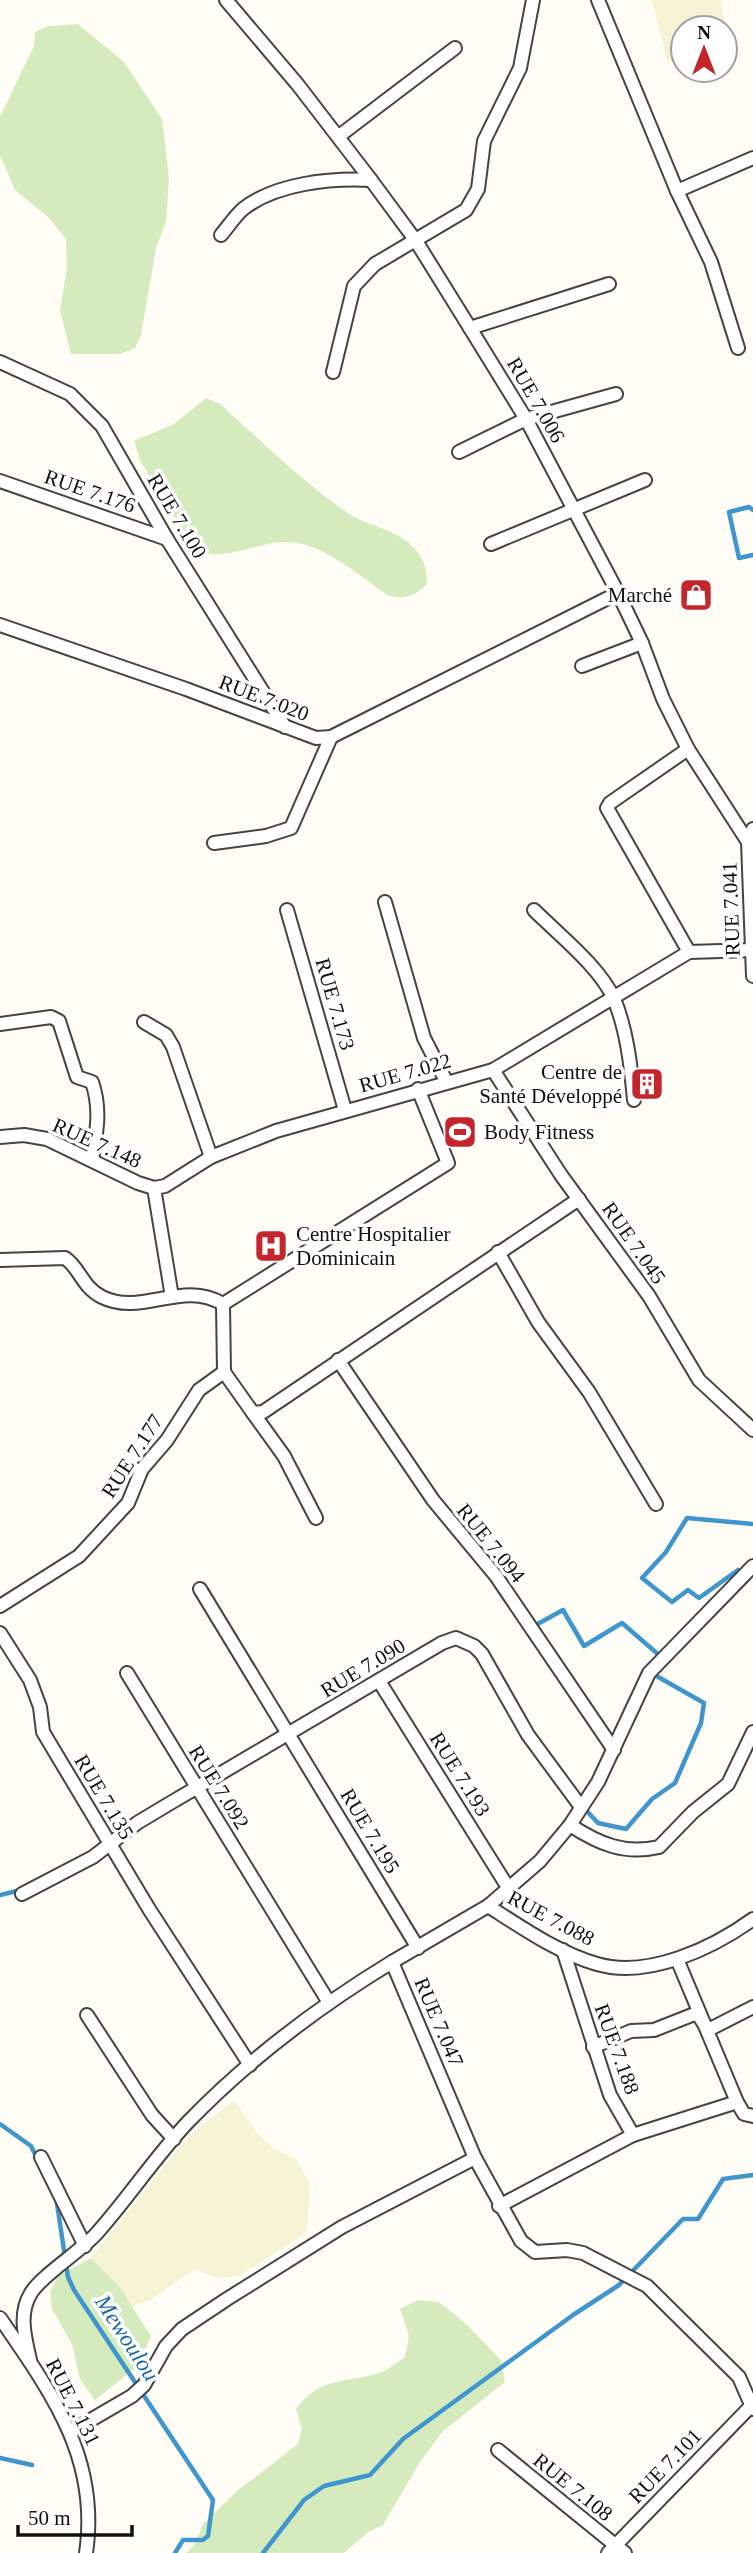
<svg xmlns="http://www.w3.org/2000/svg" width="753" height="2553" font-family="Georgia,serif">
	<rect width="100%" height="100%" fill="#fffdf5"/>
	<g fill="#f6f3d4">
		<path d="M652,0h69l10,66 -6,1v-39h-42v39l-16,-7z"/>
		<path d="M234,2100l24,34 18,16 19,8 15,26 -3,45 -4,6 -64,41 -23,2 -21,-9 -45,31 -20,7 -11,-21 -28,-28 97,-121z"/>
	</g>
	<g fill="#d5ebbd">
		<path d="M78,24l46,38 38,57 7,60 -3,42 -10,27 -15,87 -6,13 -15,6h-49l-11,-44 7,-42 -1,-29 -18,-22 -33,-27 -15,-35v-38l34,-71 1,-14 14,-6z"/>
		<path d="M206,398l14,6c41,37 81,76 126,108 20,14 48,16 66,34 12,11 15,23 15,38 -12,12 -21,15 -38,12 -29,-19 -68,-56 -105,-54 -33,1 -68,26 -99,2l1,-8 -45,-74 -7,-21 40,-17z"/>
		<path d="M91,2258l28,28 32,50 -12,29 -44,35 -15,-21 -8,-35 -20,-35 -2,-17 8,-16z"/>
		<path d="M418,2300l21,2 26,21 35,36 5,23 -62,49 -23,31 -37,63 -15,7 -24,21h-158l10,-10 7,-19 34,-33 61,-47 4,-15 -6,-20c23,-31 46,-26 80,-35 10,-2 20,-11 29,-17l4,-21 -9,-27z"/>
	</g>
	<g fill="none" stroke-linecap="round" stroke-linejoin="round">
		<g stroke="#3f96cf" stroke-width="4.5">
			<path d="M753,510l-4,-3 -20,5 10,46 14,-3"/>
			<path d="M738,1570l-39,28 -11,-8 -16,12 -30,-24 24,-26 21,-34 66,6"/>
			<path d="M534,1626l29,-16 21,36 38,-23 37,32"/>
			<path d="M583,1807l15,16 28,6 26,-30 23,-16 26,-60 3,-20 -51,-29"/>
			<path d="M0,1895l21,-5"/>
			<path d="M0,2124l31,22 6,12"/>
			<path d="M56,2197l12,80 6,13 139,210 -5,36 -5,4h-20l-8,13"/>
			<path d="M0,2458l32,7"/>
			<path d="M263,2553l41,-53 20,-14 46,-11 33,-36 170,-124 46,-30 64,-66h15l25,-40 30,-4"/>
		</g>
		<defs>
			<g id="minor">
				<path d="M226,0l72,85 73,95 45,61 54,87 56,91 92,174 24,50 21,56 25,50 60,93 5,-13"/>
				<path d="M598,0l79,191 34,71 27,86"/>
				<path d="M339,136l116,-88"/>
				<path d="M677,191l76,-33"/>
				<path d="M221,235c7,-8 14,-19 22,-26 33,-26 88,-31 128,-29"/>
				<path d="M470,328l139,-44"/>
				<path d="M0,362l70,32 32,32 65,113 118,188"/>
				<path d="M333,372l21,-86 21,-22 91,-54 12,-21 6,-48 36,-73 13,-68"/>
				<path d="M459,452l67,-33 90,-25"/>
				<path d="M0,481l167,58"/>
				<path d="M491,544l154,-64"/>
				<path d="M0,625l186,64 130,49 15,-1 287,-144"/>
				<path d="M582,666l60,-23"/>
				<path d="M688,749l-78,54 -3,5 82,144"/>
				<path d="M748,842l5,134"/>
				<path d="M214,843l52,-7 25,-8 40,-91"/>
				<path d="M385,902l39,136 22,43"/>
				<path d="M287,910l58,200"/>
				<path d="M534,910c24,24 66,57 80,89 13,31 17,68 20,101"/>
				<path d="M144,1022l22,13 7,12 38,110"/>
				<path d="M0,1024l51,-7 8,4 18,56 15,5c9,26 5,49 0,77"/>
				<path d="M493,1070l68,105 88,121 50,84 54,50"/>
				<path d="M418,1089l30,74 -225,141 1,68 29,41 10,-1 316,-213"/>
				<path d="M0,1137l24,-2 23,4 91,44 16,5 11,-2 46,-29 65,-26 217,-61 196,-118 64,-2"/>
				<path d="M154,1188l18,109"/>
				<path d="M498,1252l40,70 51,70 67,112"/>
				<path d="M0,1260l65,-2c15,10 17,29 37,39 40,20 80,-18 121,7"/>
				<path d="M338,1360l95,140 63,76 118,174"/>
				<path d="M253,1413l31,43 32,62"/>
				<path d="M753,1566l-104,107 -51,109 -28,43 -30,36 -52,45 -96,56 83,196 46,83 14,11 32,-2 16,3 64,33 92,91 14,32"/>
				<path d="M200,1589l218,359"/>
				<path d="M0,1606l79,-50 49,-53 14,-34 25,-29 32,-50 25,-18"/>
				<path d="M0,1633l30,47 10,27 3,25 106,177 101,156"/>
				<path d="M127,1673l201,328"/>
				<path d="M379,1681l130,208"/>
				<path d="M570,1825c29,19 55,30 89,22l34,-35 35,-28 25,-52"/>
				<path d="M22,1894l71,-37 44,-34 30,-18 275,-162 14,-5 18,8 8,8 46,81 53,72"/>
				<path d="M488,1906c33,21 70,47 109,58 51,15 116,-16 156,-45"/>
				<path d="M677,1959l60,143 7,12 9,2"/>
				<path d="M87,2015l65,100 22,24"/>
				<path d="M593,2047l38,-16 23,-1 43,-17 11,17 45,-23"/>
				<path d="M633,2135l104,-33"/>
				<path d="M41,2157l44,89"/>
				<path d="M499,2206l134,-71 -23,-40 -47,-145"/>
				<path d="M0,2318c51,74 100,140 86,235"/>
				<path d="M30,2360c-5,-23 -12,-46 1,-67 10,-17 50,-42 66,-60 32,-36 58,-76 91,-111 61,-63 130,-115 204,-160"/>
				<path d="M70,2432l62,-36 12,-11 22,-39 16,-17 45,-30 115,-72 133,-69"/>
				<path d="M498,2450l127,103"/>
				<path d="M608,2553l145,-149"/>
			</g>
		</defs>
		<use href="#minor" stroke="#444" stroke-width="16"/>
		<use href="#minor" stroke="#fff" stroke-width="12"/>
	</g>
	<defs>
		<symbol id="shop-square" viewBox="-11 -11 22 22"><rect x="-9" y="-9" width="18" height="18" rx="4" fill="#c4262e" stroke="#fff"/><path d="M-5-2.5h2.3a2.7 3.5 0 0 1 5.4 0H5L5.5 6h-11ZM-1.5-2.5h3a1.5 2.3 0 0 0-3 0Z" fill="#fff"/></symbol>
		<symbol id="building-square" viewBox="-11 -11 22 22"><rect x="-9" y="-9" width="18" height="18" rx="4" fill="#c4262e" stroke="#fff"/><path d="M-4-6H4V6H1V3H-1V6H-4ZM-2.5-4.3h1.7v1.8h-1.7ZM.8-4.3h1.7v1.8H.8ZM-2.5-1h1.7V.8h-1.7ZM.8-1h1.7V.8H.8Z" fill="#fff"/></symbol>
		<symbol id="stadium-square" viewBox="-11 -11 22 22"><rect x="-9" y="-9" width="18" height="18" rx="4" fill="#c4262e" stroke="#fff"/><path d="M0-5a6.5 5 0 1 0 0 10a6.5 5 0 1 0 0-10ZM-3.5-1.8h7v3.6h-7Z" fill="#fff"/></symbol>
		<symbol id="hospital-square" viewBox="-11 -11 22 22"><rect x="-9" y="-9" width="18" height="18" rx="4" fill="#c4262e" stroke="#fff"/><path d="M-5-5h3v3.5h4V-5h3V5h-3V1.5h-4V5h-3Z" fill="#fff"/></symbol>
	</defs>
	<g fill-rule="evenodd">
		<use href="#shop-square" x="677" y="576" width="38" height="38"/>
		<use href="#building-square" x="628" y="1065" width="38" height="38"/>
		<use href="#stadium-square" x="441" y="1113" width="38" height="38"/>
		<use href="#hospital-square" x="252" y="1227" width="38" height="38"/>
	</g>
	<g text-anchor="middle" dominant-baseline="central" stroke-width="7" stroke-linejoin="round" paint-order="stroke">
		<g font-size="21" fill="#111" stroke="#fff">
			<text transform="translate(536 400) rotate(60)">RUE 7.006</text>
			<text transform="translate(90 491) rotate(19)">RUE 7.176</text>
			<text transform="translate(177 516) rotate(59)">RUE 7.100</text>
			<text transform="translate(264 698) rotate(21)">RUE 7.020</text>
			<text transform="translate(731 909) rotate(-92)">RUE 7.041</text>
			<text transform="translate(335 1004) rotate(74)">RUE 7.173</text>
			<text transform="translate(405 1073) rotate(-16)">RUE 7.022</text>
			<text transform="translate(97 1143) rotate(24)">RUE 7.148</text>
			<text transform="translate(634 1243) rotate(55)">RUE 7.045</text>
			<text transform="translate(132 1456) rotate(-57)">RUE 7.177</text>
			<text transform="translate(491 1543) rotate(51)">RUE 7.094</text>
			<text transform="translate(363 1668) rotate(-31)">RUE 7.090</text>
			<text transform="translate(460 1774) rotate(58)">RUE 7.193</text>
			<text transform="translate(219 1787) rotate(58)">RUE 7.092</text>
			<text transform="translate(104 1797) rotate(59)">RUE 7.135</text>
			<text transform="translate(370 1831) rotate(59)">RUE 7.195</text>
			<text transform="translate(551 1918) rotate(28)">RUE 7.088</text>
			<text transform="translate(439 2022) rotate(67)">RUE 7.047</text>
			<text transform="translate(617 2049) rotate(70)">RUE 7.188</text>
			<text transform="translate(73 2402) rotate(63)">RUE 7.131</text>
			<text transform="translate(665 2466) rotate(-46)">RUE 7.101</text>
			<text transform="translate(573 2487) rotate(39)">RUE 7.108</text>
		</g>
		<g font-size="21" fill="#111" stroke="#fff" text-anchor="end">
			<text x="672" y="595">Marché</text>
			<text x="622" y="1072">Centre de<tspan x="622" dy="24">Santé Développé</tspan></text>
			<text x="484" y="1132" text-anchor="start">Body Fitness</text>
			<text x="296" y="1234" text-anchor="start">Centre Hospitalier<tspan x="296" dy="24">Dominicain</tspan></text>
		</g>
		<g font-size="23" font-style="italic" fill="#1768a6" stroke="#fff">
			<text transform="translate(127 2338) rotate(57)">Mewoulou</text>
		</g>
	</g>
	<g transform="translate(704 49)"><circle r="33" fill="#ffffff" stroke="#a0a0a0" stroke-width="2"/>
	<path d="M0-5L12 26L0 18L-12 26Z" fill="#c4262e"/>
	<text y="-10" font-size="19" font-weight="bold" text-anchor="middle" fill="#111111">N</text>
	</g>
	<path d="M18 2525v10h114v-10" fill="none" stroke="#111111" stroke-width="3.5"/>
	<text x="28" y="2525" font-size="21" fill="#111111" stroke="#ffffff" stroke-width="5" paint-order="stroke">50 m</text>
</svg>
